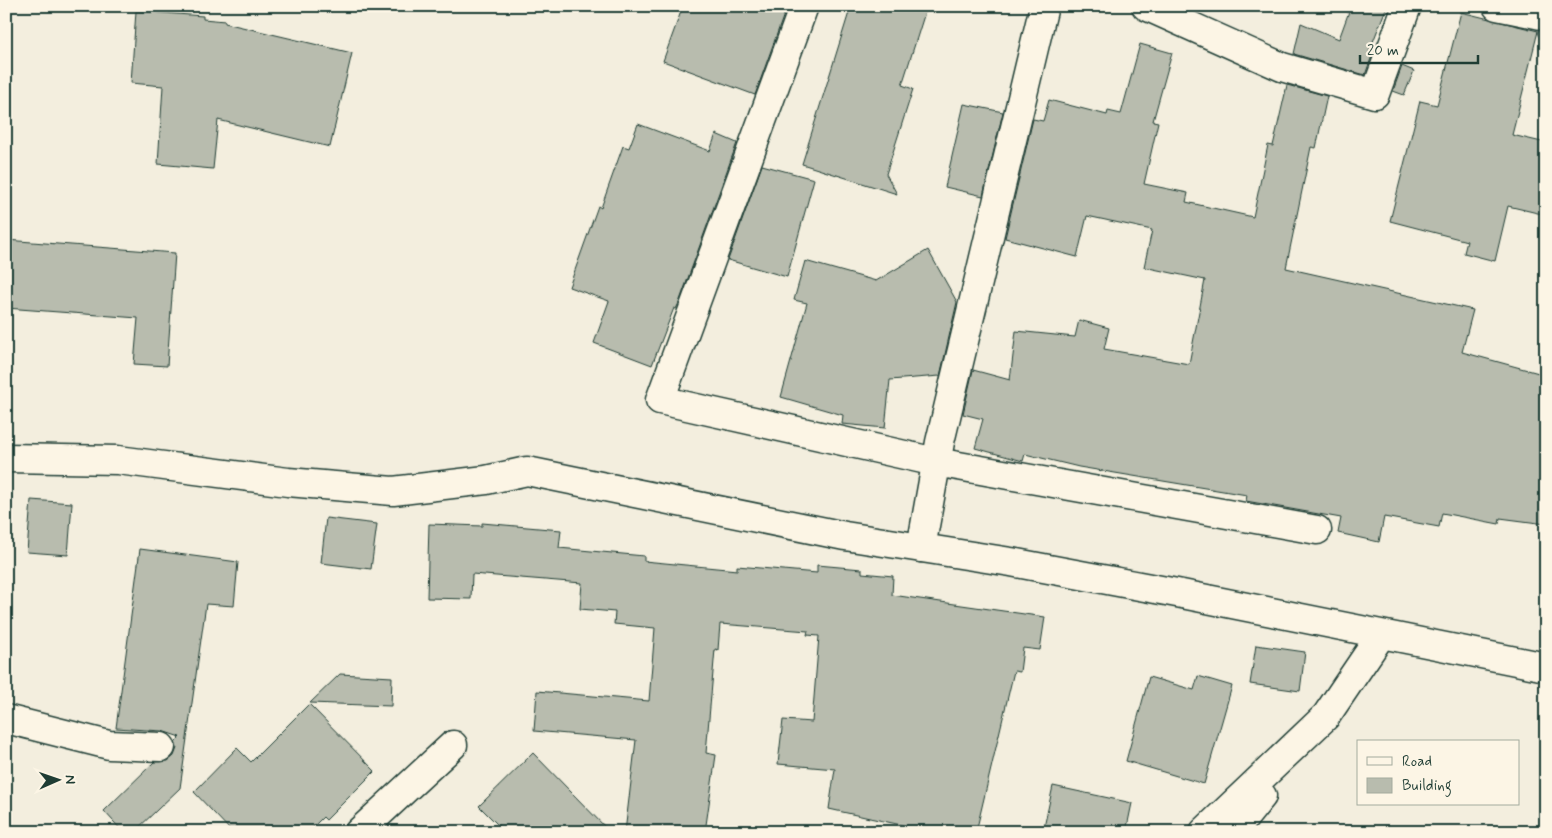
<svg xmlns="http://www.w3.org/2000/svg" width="1552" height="838" font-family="Mynerve,sans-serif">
	<rect width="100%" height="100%" fill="#f3eede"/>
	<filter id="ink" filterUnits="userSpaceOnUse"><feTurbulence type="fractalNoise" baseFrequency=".02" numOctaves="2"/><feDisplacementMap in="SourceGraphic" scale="10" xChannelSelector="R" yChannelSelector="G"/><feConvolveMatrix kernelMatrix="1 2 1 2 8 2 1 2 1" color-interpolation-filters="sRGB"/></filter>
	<g filter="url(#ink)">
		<g fill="#b8bcae" stroke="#1f3d34">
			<path d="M683,6h104l-32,89 -92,-34z"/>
			<path d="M851,6h76l-25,79 11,4 -27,85 11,20 -95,-30z"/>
			<path d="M1351,6h36l-18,46 4,1 -8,22 -71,-21 7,-31 38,16z"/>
			<path d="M136,11l67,5v3l22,2v2l127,30 -22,94 -112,-27 -5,49 -55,-5 5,-78 -32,-3z"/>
			<path d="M1461,12l77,19 -26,104 34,8v72l-38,-9 -13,55 -31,-8 3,-12 -77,-20 30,-120 17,4z"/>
			<path d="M1140,44l32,9 -19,68 5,1 -14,62 44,9 -2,9 67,15 15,-72 5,1 14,-61 40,11 -11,52 -5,-1 -25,121 187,42 -11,42 84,23v149l-46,-6 -1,6 -57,-11 -3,14 -55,-10 -5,25 -41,-9 3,-15 -95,-17 1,-6 -168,-28 -54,-13 -2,7 -48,-13 8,-29 -20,-5 10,-44 37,10 6,-49 59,6 4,-17 30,8 -5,21 85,15 16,-84 -61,-13 8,-37 -65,-14 -10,41 -72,-19 28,-119 10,2 6,-21 58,15 1,-4 13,3z"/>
			<path d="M1402,66l12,5 -10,24 -11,-4z"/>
			<path d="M964,104l39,8 -20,84 -38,-9z"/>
			<path d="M638,124l72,27 6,-17 21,9 -58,160 -3,6 -2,-1 -22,57 -58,-22 15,-42 -40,-14 29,-81 3,2 22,-62 6,2z"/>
			<path d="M762,165l52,14 -27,98 -59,-17z"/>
			<path d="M6,240l169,13 -8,113 -33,-2 4,-46 -132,-10z"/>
			<path d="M928,250l29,52 -17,74 -50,4 -5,48 -43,-4 1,-9 -62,-18 26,-94 -13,-3 11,-39 71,20z"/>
			<path d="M31,500l41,3 -4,52 -41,-3z"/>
			<path d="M326,518l51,6 -6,45 -50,-6z"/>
			<path d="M482,523l79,7 -2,18 85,8v5l93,9v-4l80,7v-8l45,4v4l31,3 -1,19 153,22 -5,33 -17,-2 -3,24 -6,-1 -38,161h-43l-104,-23 6,-40 -57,-5 5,-44 29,2 7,-86 -12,-1 1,-4 -88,-7 -2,26 -3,-1 -9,104 10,2 -11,77h-80l11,-92 -102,-9 3,-40 112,10 6,-73 -41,-4 1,-12 -35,-3 2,-26 -110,-9 -1,25 -44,-1 2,-74 53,2z"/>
			<path d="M140,549l98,13 -4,44 -28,-2 -26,184 -46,44h-11l-19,-21 50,-49 14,-1 6,-5 3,-8 -2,-6 5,-5 -18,-6 -46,-3z"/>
			<path d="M1256,645l49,7 -5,39 -50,-7z"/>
			<path d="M340,674l52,3 -1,29 -81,-3z"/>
			<path d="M1198,676l34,10 -28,98 -78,-23 23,-84 45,13z"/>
			<path d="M309,704l66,67 -49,49 -3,-3 -15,15h-76l-38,-40 43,-44 14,14z"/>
			<path d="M533,753l77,79h-105l-26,-26z"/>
			<path d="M1053,786l79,17 -6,29h-83z"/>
		</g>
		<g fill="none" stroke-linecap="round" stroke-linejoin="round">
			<defs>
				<g id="minor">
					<path d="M804,6l-144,394 276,62 381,68"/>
					<path d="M1146,6l136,61 93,27 32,-88"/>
					<path d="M1497,6l49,10"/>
					<path d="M6,458l112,2 170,22 105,9 93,-11 41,-9 318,65 166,26 166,31 369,74"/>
					<path d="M921,548l19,-106 104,-436"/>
					<path d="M6,719l103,26 52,2"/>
					<path d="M359,832l94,-87"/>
					<path d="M1204,832l122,-116 55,-81"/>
					<path d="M1233,832l29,-36"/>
				</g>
			</defs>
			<use href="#minor" stroke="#1f3d34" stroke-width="31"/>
			<use href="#minor" stroke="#fcf5e5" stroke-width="28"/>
		</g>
	</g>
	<rect width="1552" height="838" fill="none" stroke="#fcf5e5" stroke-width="25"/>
	<rect x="12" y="12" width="1527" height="813" fill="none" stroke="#1f3d34" stroke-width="2" filter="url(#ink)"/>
	<rect x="1357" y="740" width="162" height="65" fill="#fcf5e5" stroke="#a4ab9e"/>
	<rect x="1367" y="757" width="25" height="8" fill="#fcf5e5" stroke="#a4ab9e"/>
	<text x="1402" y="766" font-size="15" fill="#1f3d34">Road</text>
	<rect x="1367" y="778" width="25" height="15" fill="#b8bcae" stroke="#a4ab9e"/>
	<text x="1402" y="790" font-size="15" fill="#1f3d34">Building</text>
	<g transform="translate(58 780) rotate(88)" stroke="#fcf5e5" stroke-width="4" paint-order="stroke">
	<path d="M0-4L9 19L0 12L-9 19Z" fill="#1f3d34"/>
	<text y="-8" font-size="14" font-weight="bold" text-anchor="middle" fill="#1f3d34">N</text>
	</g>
	<path d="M1360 55v8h118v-8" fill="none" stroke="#1f3d34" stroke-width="2.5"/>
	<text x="1367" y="55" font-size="15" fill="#1f3d34" stroke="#fcf5e5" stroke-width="4" paint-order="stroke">20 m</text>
</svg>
